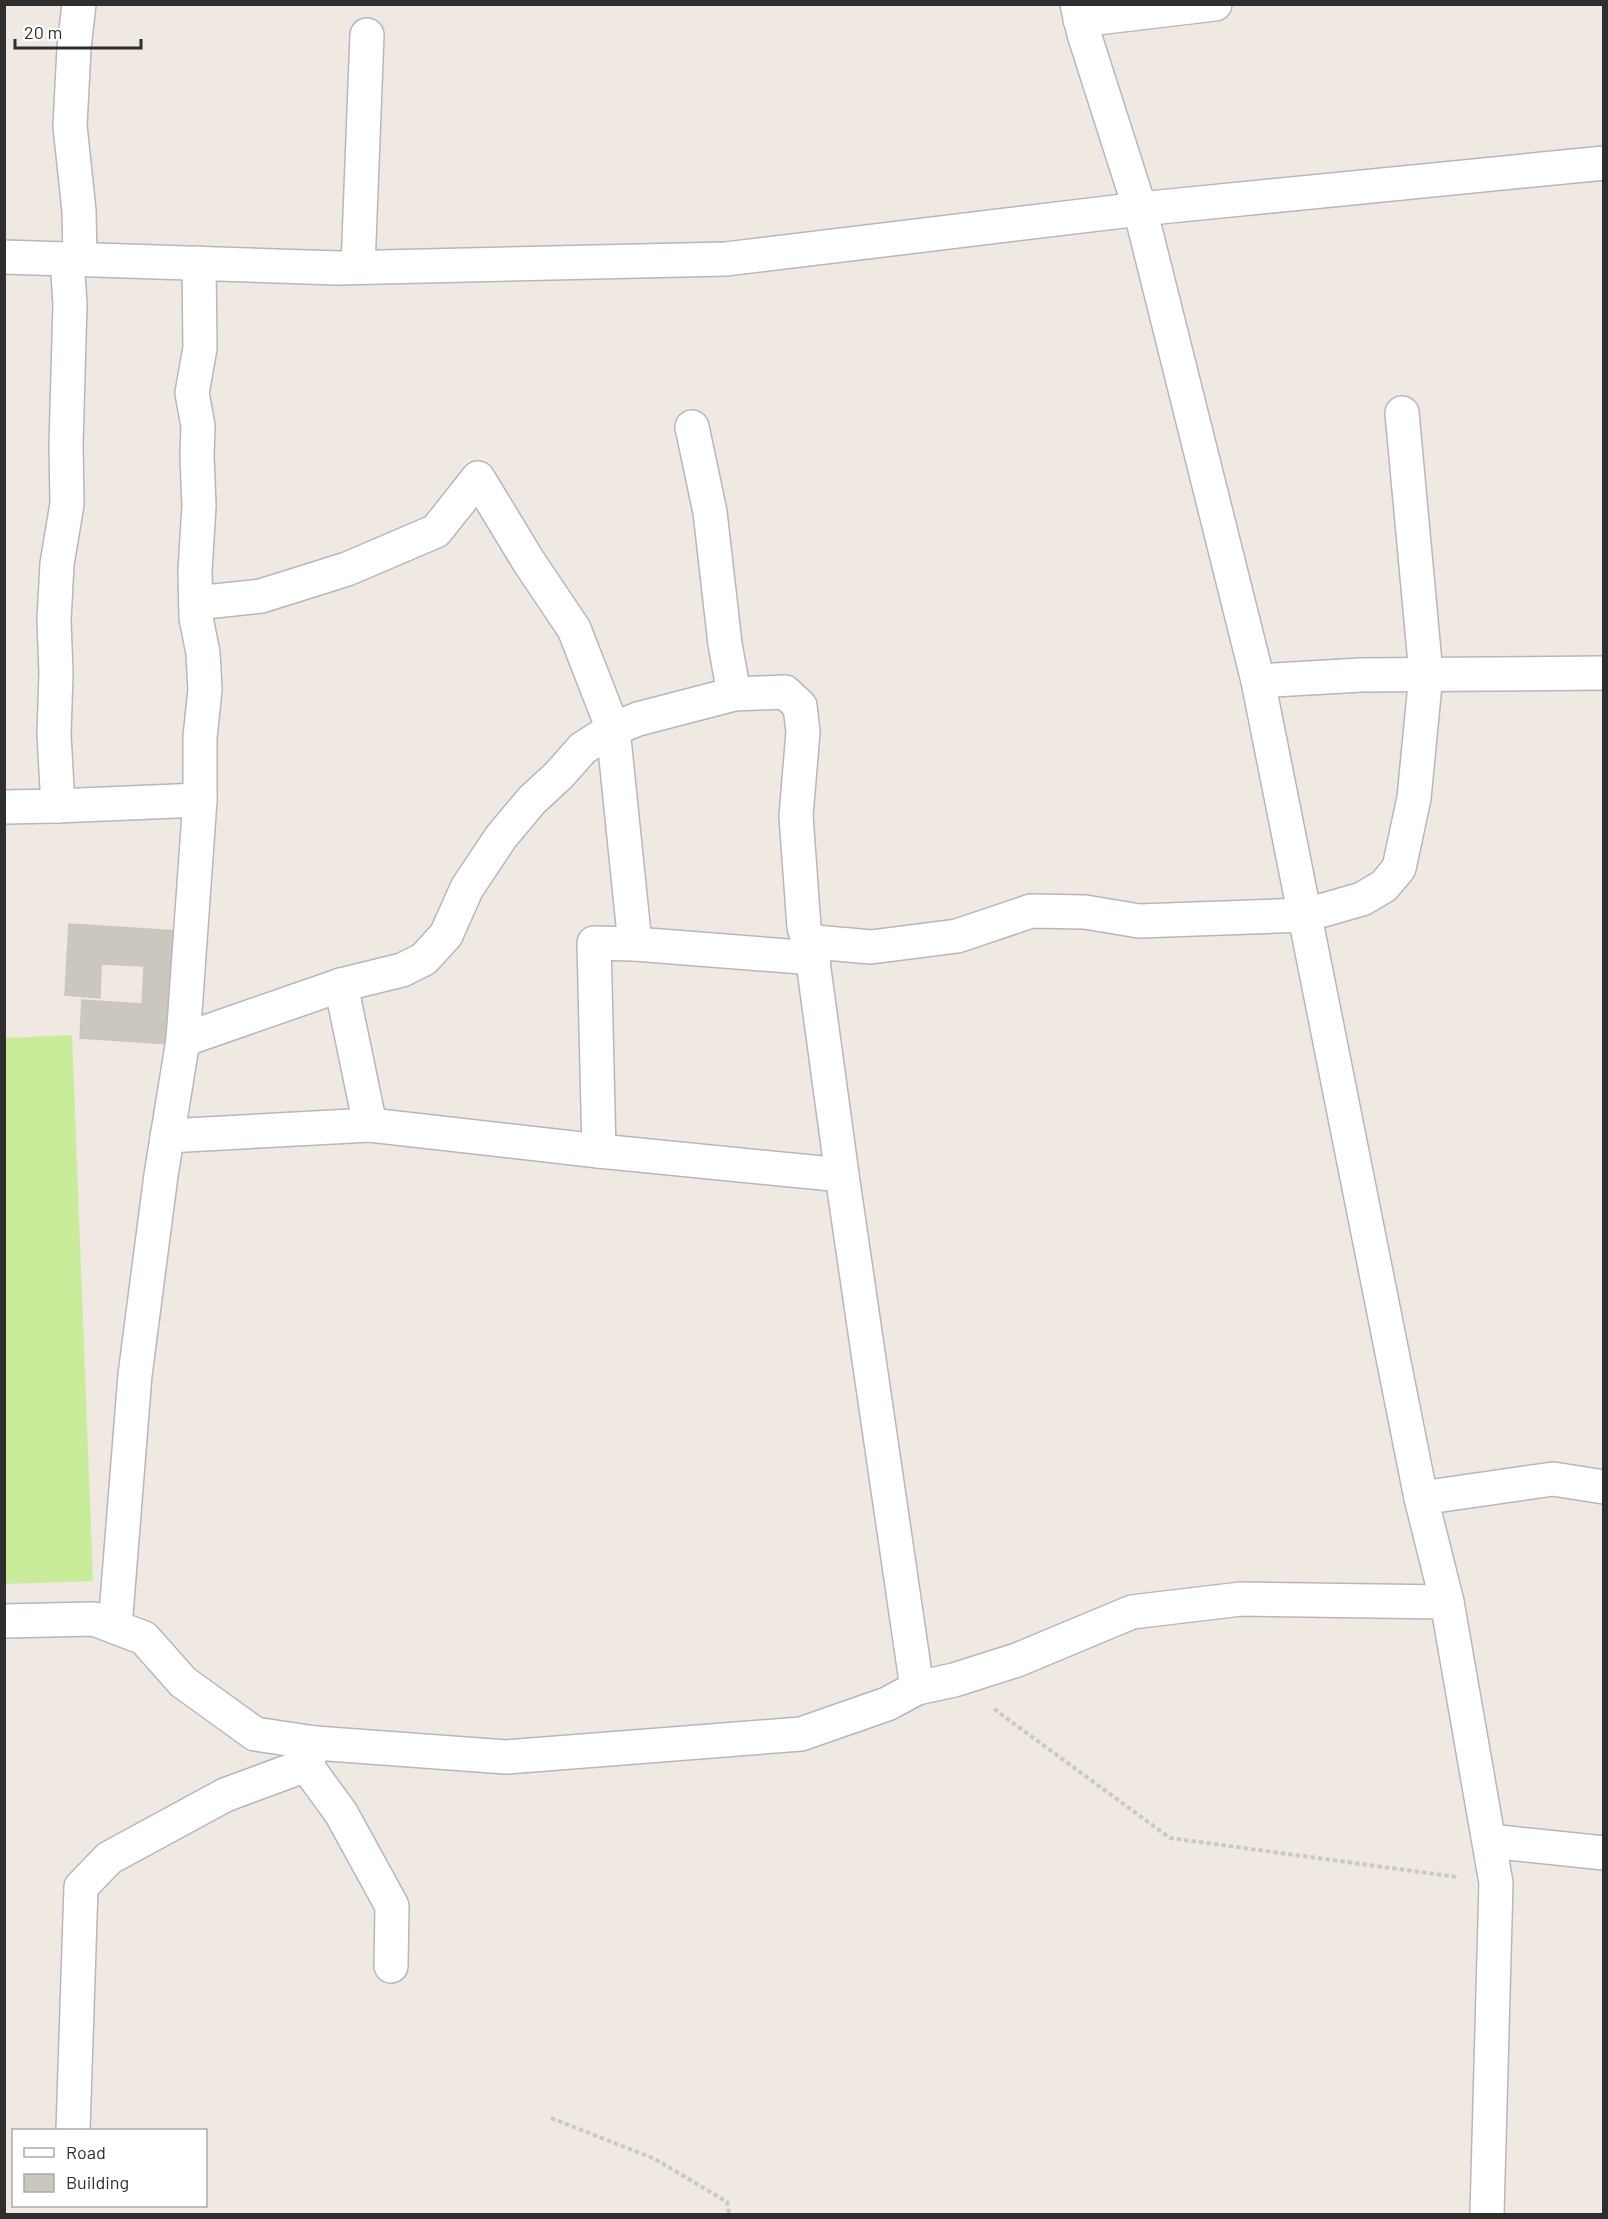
<svg xmlns="http://www.w3.org/2000/svg" width="1608" height="2219" font-family="Barlow,sans-serif">
	<rect width="100%" height="100%" fill="#efe9e1"/>
	<path fill="#c9ec9a" d="M72,1035l21,546 -88,3v-546z"/>
	<path fill="#cbc7bf" stroke="#cbc5ba" stroke-width="1.5" d="M69,924l108,7 -7,113 -90,-6 2,-38 60,4 2,-38 -43,-2 -1,34 -35,-3z"/>
	<g fill="none" stroke-linecap="round" stroke-linejoin="round">
		<defs>
			<g id="minor">
				<path d="M79,4l-5,44 -4,78 9,85 1,48"/>
				<path d="M1077,4l7,30 56,175 118,472 163,817 26,104 49,281 -9,331"/>
				<path d="M1080,20l135,-16"/>
				<path d="M4,257l334,11 388,-9 414,-50 464,-46"/>
				<path d="M358,267l9,-232"/>
				<path d="M692,427l18,85 15,132 9,50"/>
				<path d="M196,603l65,-7 86,-27 89,-38 42,-53 51,84 45,67 39,100 22,215 179,14"/>
				<path d="M1258,681l103,-6 243,-2"/>
				<path d="M56,806l144,-6"/>
				<path d="M4,807l52,-1 1,-18 -3,-53 2,-62 -2,-53 3,-56 10,-60 -1,-60 4,-140 -3,-45"/>
				<path d="M810,940l32,235 75,513"/>
				<path d="M635,944l-41,-1 5,208 243,24"/>
				<path d="M183,1040l158,-55 61,-15 22,-11 22,-24 21,-47 34,-51 31,-37 27,-25 24,-27 30,-19 25,-10 96,-25 51,-2 15,14 3,26 -7,84 8,111 3,10 8,5 56,5 86,-11 74,-25 54,1 54,9 167,-6 56,-16 22,-13 15,-18 15,-70 12,-124 -24,-261"/>
				<path d="M370,1125l229,26"/>
				<path d="M167,1136l203,-11 -29,-140"/>
				<path d="M1421,1498l132,-19 51,8"/>
				<path d="M4,1621l90,-2 50,19 39,44 72,52 60,9 191,14 295,-23 86,-30 30,-16 37,-8 63,-20 115,-48 109,-13 206,3"/>
				<path d="M115,1627l20,-252 26,-200 22,-135 17,-240v-63l5,-47 -2,-37 -7,-35 -1,-47 4,-65 -2,-50 1,-30 -6,-33 8,-45 -1,-85"/>
				<path d="M306,1765l35,48 51,93 -1,60"/>
				<path d="M1490,1841l114,12"/>
				<path d="M73,2130l8,-243 28,-29 116,-63 81,-30 9,-22"/>
			</g>
		</defs>
		<use href="#minor" stroke="#b4b7c1" stroke-width="36"/>
		<g stroke="#c9c9c9" stroke-width="4" stroke-dasharray="4.5 3" stroke-linecap="butt">
			<path d="M994,1709l176,129 287,39"/>
			<path d="M551,2118l104,41 72,43 2,12"/>
		</g>
		<use href="#minor" stroke="#fff" stroke-width="33"/>
	</g>
	<rect width="1608" height="2219" fill="none" stroke="#2e2e2e" stroke-width="12"/>
	<rect x="12" y="2129" width="195" height="78" fill="#ffffff" stroke="#ababab" stroke-width="1.5"/>
	<rect x="24" y="2148" width="30" height="9" fill="#ffffff" stroke="#ababab" stroke-width="1.5"/>
	<text x="66" y="2159" font-size="18" fill="#2e2e2e">Road</text>
	<rect x="24" y="2174" width="30" height="18" fill="#cbc7bf" stroke="#ababab" stroke-width="1.5"/>
	<text x="66" y="2189" font-size="18" fill="#2e2e2e">Building</text>
	<path d="M15 39v9h126v-9" fill="none" stroke="#2e2e2e" stroke-width="3"/>
	<text x="24" y="39" font-size="18" fill="#2e2e2e" stroke="#ffffff" stroke-width="4.5" paint-order="stroke">20 m</text>
</svg>
